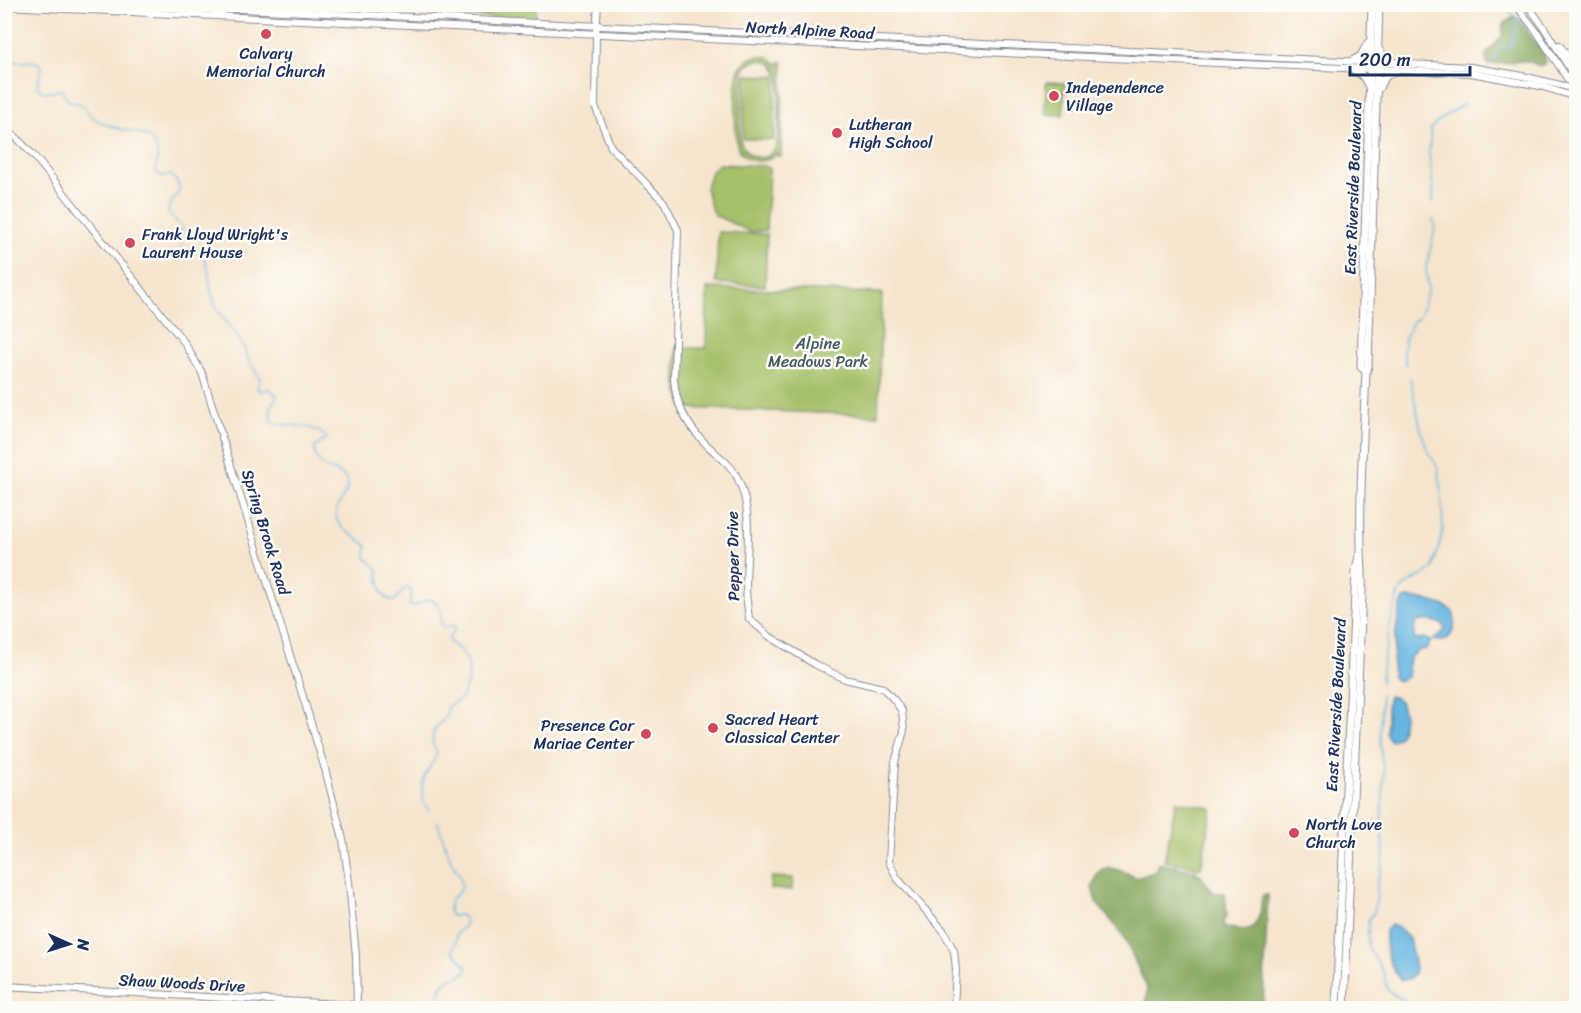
<svg xmlns="http://www.w3.org/2000/svg" width="1581" height="1013" font-family="Sriracha,sans-serif">
	<rect width="100%" height="100%" fill="#fdfcf7"/>
	<filter id="ink" filterUnits="userSpaceOnUse"><feTurbulence type="fractalNoise" baseFrequency=".0167" numOctaves="2"/><feDisplacementMap in="SourceGraphic" scale="12" xChannelSelector="R" yChannelSelector="G"/><feConvolveMatrix kernelMatrix="1 2 1 2 8 2 1 2 1" color-interpolation-filters="sRGB"/></filter>
	<filter id="wash" filterUnits="userSpaceOnUse"><feTurbulence type="fractalNoise" baseFrequency=".008" numOctaves="4" result="noise"/><feDisplacementMap in="SourceGraphic" scale="24" xChannelSelector="R" yChannelSelector="G"/><feGaussianBlur stdDeviation="1.35" result="paint"/><feColorMatrix in="noise" values="0 0 0 0 0 0 0 0 0 0 0 0 0 0 0 0 0 1.4 0 .05"/><feComposite in="paint" operator="in"/></filter>
	<g filter="url(#wash)">
		<rect width="100%" height="100%" fill="#f6e5ce"/>
		<g fill="#a5c067" stroke="#607862" stroke-width="1.5" fill-rule="evenodd">
			<path d="M464,5h72v14l-73,-3z"/>
			<path d="M757,56l12,1 10,8 1,-3h3l-2,94h-4v-3c-6,6 -13,9 -21,8 -8,-1 -15,-6 -18,-13 -4,-8 -3,-70 1,-78 4,-8 10,-12 18,-14zM757,60c13,0 21,6 22,19 0,14 2,56 -3,67 -8,20 -34,12 -36,-8l2,-63c2,-8 7,-13 15,-15z"/>
			<path d="M745,75l31,1 -2,64 -31,-1z"/>
			<path d="M1046,82l19,1 -2,32 -18,-1z"/>
			<path d="M719,164l46,2 4,3 -3,61 -15,2 -35,-16 -5,-8 -5,-20 5,-17z"/>
			<path d="M718,232l49,2 -2,52 -49,-3z"/>
			<path d="M707,288l175,5 -4,122 -195,-7 -7,-28 1,-32h29z"/>
			<path d="M1176,801l36,7 -11,60 -37,-7z"/>
			<path d="M771,877l22,1 -1,12 -22,-1z"/>
		</g>
		<g fill="#84a65c" stroke="#506a5d" stroke-width="1.5">
			<path d="M1515,16c11,9 10,12 18,23 6,8 14,14 12,25l-4,2c-5,-1 -9,-4 -14,-5 -13,-1 -27,4 -40,3l-1,-9 17,-20c-2,-15 2,-11 12,-19z"/>
			<path d="M1158,863l37,8 6,5 13,17h11l2,23 -4,5 2,7 25,2c6,-6 11,-15 11,-24 1,-4 0,-8 2,-11h5l-5,113h-117l1,-20 -24,-53 -27,-33 -4,-15 5,-13 11,-7 17,5 11,6 21,-7z"/>
		</g>
		<g fill="#66b6e1" stroke="#4072a0" stroke-width="1.5">
			<path d="M1408,598c11,1 32,4 42,11 11,9 2,39 -16,31l10,-9 1,-4c-7,-7 -21,-8 -30,-4l-1,15 3,2 8,-2 6,3 -5,8 -6,1 -10,7 -3,20 -9,4 -6,-4c1,-18 4,-65 12,-78z"/>
			<path d="M1389,696l5,1 6,4 4,14c-5,11 3,22 -14,26 -6,-7 -3,-11 -3,-19 0,-9 -1,-16 2,-26z"/>
			<path d="M1391,925l8,3 10,11 6,29 -1,6 -5,5 -8,1c-12,-14 -17,-32 -16,-50z"/>
		</g>
		<g fill="none" stroke-linecap="round" stroke-linejoin="round">
			<g stroke="#66b6e1" stroke-width="1.5">
				<path d="M1503,4l15,17"/>
				<path d="M4,37l6,4 -3,14c13,16 23,-2 35,12l-5,20c7,8 15,4 24,3l9,12 12,2c5,4 6,11 12,14 5,4 15,7 22,10 13,4 35,3 40,20 3,6 0,17 0,23l4,5 11,-1c20,21 -3,20 -3,38l15,15c-2,8 -5,15 2,22h13c14,15 9,30 15,49 5,18 19,27 28,43 4,6 6,14 9,21 3,6 8,10 10,16l-3,10 2,2 11,-2 7,7 -2,4 -4,5v14l5,5c17,2 39,0 51,14l-13,10c4,27 25,19 32,31 8,14 -17,27 -8,43 7,12 20,14 29,24l-1,12 12,11c2,13 0,29 16,32 5,-5 8,-10 13,-14l5,5 -3,13 2,1c8,0 12,-8 22,-6l7,8 1,16 2,3 10,-2 3,3 -7,10v4c23,14 25,32 12,56 -4,4 -10,5 -14,9 1,15 -6,12 -12,22 -3,5 -3,11 -2,16l4,7c-1,9 -7,13 -11,21 -5,12 -6,27 3,37"/>
				<path d="M1494,59l6,-10 5,-2 4,2 2,-2 7,-30"/>
				<path d="M1433,202v-15l-4,-34 2,-25 15,-13 18,-11"/>
				<path d="M1406,365l-3,-14 2,-13 8,-17 4,-2 4,-8 7,-21 -2,-23 7,-28 2,-14 -2,-6"/>
				<path d="M1381,683c0,-14 13,-85 20,-93 9,-10 22,-13 32,-22l10,-38 -2,-46 -3,-15 -12,-23 -5,-16 -11,-52"/>
				<path d="M1381,695l-1,48 4,33 -3,49 3,32 -3,14 -4,9v16l-3,17 -6,7v27l16,27 3,15 3,3 13,8 1,4v4"/>
				<path d="M427,1008c3,-3 8,-6 11,-11 4,-6 2,-12 10,-17 9,-6 15,0 19,-13l-14,-16 4,-18 8,-8 1,-4 -5,-6 -10,1 -2,-5 1,-11 8,-7 4,-7 -2,-10 -9,-15 -14,-40"/>
			</g>
		</g>
	</g>
	<g filter="url(#ink)">
		<g fill="none" stroke-linecap="round" stroke-linejoin="round">
			<defs>
				<g id="secondary">
					<path d="M135,4l1336,63 52,9 37,9"/>
					<path d="M598,4l-2,30 -1,72 16,41 53,55 14,28 -4,148c1,25 12,46 30,64 11,12 28,22 34,37 16,34 8,72 8,108 0,11 2,22 3,32l20,17 47,29 29,14 38,9 12,13 7,10 2,20 -9,31 -6,100 8,16 46,52 11,21 2,18 -2,39"/>
					<path d="M1515,4l22,28 39,60"/>
					<path d="M1527,4l16,22 33,53"/>
					<path d="M4,6l1213,57 254,10 69,13 36,11"/>
					<path d="M1559,45l17,20"/>
					<path d="M4,129l12,8 19,20 149,185 18,31 101,324 22,72 18,70 6,43 7,74 1,52"/>
					<path d="M4,986l353,19"/>
				</g>
				<g id="primary">
					<path d="M1379,50l8,10 8,3"/>
					<path d="M1352,61l9,-5 7,-13"/>
					<path d="M1348,68c11,4 15,6 20,17"/>
					<path d="M1379,88c3,-10 8,-13 17,-18"/>
					<path d="M1366,371l-5,-4 11,-363"/>
					<path d="M1336,1008l20,-437 3,-15"/>
					<path d="M1344,1008l18,-416c1,-16 -1,-31 -1,-46 -2,-58 3,-117 5,-175l2,-4 11,-363"/>
				</g>
			</defs>
			<use href="#secondary" stroke="#888a96" stroke-width="8"/>
			<use href="#primary" stroke="#888a96" stroke-width="9"/>
			<use href="#secondary" stroke="#fff" stroke-width="6"/>
			<use href="#primary" stroke="#fff" stroke-width="7"/>
			<defs>
				<path id="secondary-bridge" d="M1560,85l16,5"/>
			</defs>
			<use href="#secondary-bridge" stroke="#888a96" stroke-width="8" stroke-linecap="butt"/>
			<use href="#secondary-bridge" stroke="#fff" stroke-width="6"/>
		</g>
	</g>
	<g fill="#d1495b" stroke="#fdfcf7" stroke-width="2">
		<circle cx="266" cy="34" r="6"/>
		<circle cx="1054" cy="96" r="6"/>
		<circle cx="837" cy="133" r="6"/>
		<circle cx="130" cy="243" r="6"/>
		<circle cx="713" cy="728" r="6"/>
		<circle cx="646" cy="734" r="6"/>
		<circle cx="1294" cy="833" r="6"/>
	</g>
	<g text-anchor="middle" dominant-baseline="central" stroke-width="5" stroke-linejoin="round" paint-order="stroke">
		<g font-size="16" fill="#1b2f5e" stroke="#fdfcf7">
			<text transform="translate(810 30) rotate(3)">North Alpine Road</text>
			<text transform="translate(1353 188) rotate(-88)">East Riverside Boulevard</text>
			<text transform="translate(266 532) rotate(73)">Spring Brook Road</text>
			<text transform="translate(733 556) rotate(-91)">Pepper Drive</text>
			<text transform="translate(1336 705) rotate(-87)">East Riverside Boulevard</text>
			<text transform="translate(182 983) rotate(3)">Shaw Woods Drive</text>
		</g>
		<g font-size="16" fill="#1b2f5e" stroke="#fdfcf7" text-anchor="start">
			<text x="266" y="53" text-anchor="middle">Calvary<tspan x="266" dy="18">Memorial Church</tspan></text>
			<text x="1066" y="87">Independence<tspan x="1066" dy="18">Village</tspan></text>
			<text x="849" y="124">Lutheran<tspan x="849" dy="18">High School</tspan></text>
			<text x="142" y="234">Frank Lloyd Wright's<tspan x="142" dy="18">Laurent House</tspan></text>
			<text x="725" y="719">Sacred Heart<tspan x="725" dy="18">Classical Center</tspan></text>
			<text x="634" y="725" text-anchor="end">Presence Cor<tspan x="634" dy="18">Mariae Center</tspan></text>
			<text x="1306" y="824">North Love<tspan x="1306" dy="18">Church</tspan></text>
		</g>
		<g font-size="16" fill="#445a61" stroke="#fdfcf7">
			<text x="818" y="343">Alpine<tspan x="818" dy="18">Meadows Park</tspan></text>
		</g>
	</g>
	<rect width="1581" height="1013" fill="none" stroke="#fdfcf7" stroke-width="24"/>
	<g transform="translate(69 944) rotate(93)" stroke="#fdfcf7" stroke-width="4.5" paint-order="stroke">
	<path d="M0-4.5L10 22L0 15L-10 22Z" fill="#1b2f5e"/>
	<text y="-9" font-size="16" font-weight="bold" text-anchor="middle" fill="#1b2f5e">N</text>
	</g>
	<path d="M1350 66v9h120v-9" fill="none" stroke="#1b2f5e" stroke-width="3"/>
	<text x="1359" y="66" font-size="18" fill="#1b2f5e" stroke="#fdfcf7" stroke-width="4.5" paint-order="stroke">200 m</text>
</svg>
